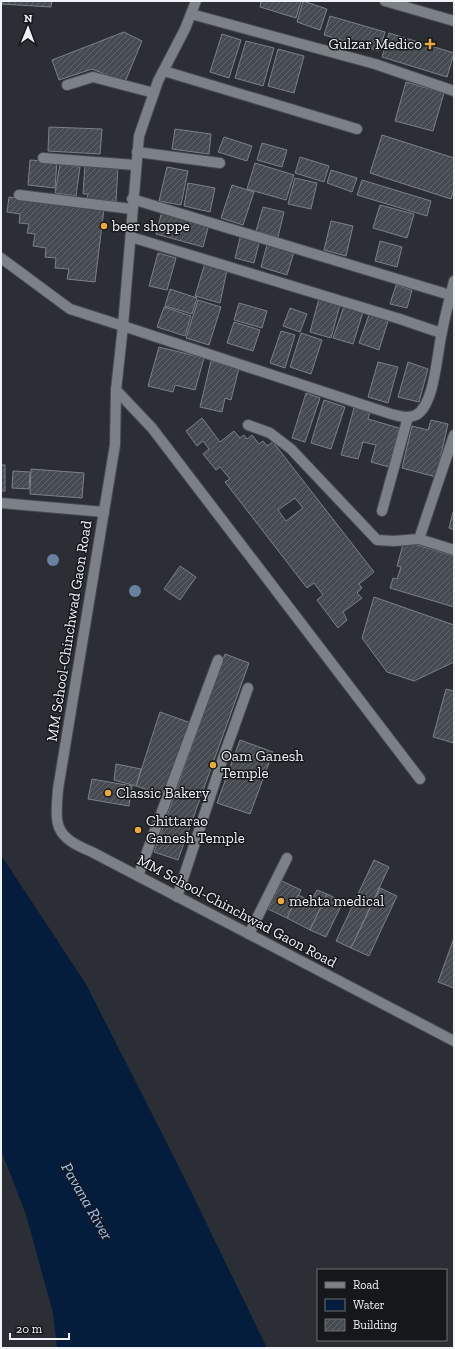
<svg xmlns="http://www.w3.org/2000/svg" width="455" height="1349" font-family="'Zilla Slab',serif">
	<defs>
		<pattern id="building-hatch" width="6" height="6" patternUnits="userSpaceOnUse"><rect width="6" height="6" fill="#464a51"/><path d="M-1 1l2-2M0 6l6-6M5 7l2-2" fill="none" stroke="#61656b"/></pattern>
	</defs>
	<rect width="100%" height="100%" fill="#2b2f35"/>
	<path fill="#041d3d" d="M1,855l85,129 95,187 86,177h-210l-4,-35 -27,-98 -25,-65z"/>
	<g fill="url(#building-hatch)" stroke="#7b8187" fill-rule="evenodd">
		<path d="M1,1h51l-1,6 -50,-3z"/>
		<path d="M261,1h40l-5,17 -36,-11z"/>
		<path d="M303,1l24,8 -7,21 -23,-8z"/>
		<path d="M330,16l55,16 -6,19 -55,-16z"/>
		<path d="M124,32l18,9 -17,41 -33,-13 -33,11 -7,-20z"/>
		<path d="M389,33l65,20 -7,24 -65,-20z"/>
		<path d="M222,34l19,6 -12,38 -19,-6z"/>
		<path d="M246,41l28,7 -11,38 -28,-8z"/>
		<path d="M278,49l26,7 -10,37 -26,-7z"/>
		<path d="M406,82l38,11 -11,38 -38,-10z"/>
		<path d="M49,127l53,2 -2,25 -52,-3z"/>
		<path d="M175,129l36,5 -2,20 -37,-5z"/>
		<path d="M382,135l72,23v31l-3,10 -81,-26z"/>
		<path d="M224,137l28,9 -5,15 -29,-9z"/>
		<path d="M262,143l25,7 -5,17 -25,-7z"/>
		<path d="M300,157l29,9 -5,16 -29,-9z"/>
		<path d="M30,160l27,2 -2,26 -27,-3z"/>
		<path d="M255,163l39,12 -8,25 -39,-11z"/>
		<path d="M60,164l20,3 -4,29 -21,-3z"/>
		<path d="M85,164l33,3 -2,34 -29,-2 1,-5h-5z"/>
		<path d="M167,167l21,4 -7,34 -22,-4z"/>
		<path d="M331,170l26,8 -5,14 -25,-9z"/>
		<path d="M295,178l22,5 -6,26 -23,-5z"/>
		<path d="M362,180l69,21 -4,15 -70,-21z"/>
		<path d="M188,183l27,5 -5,24 -26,-6z"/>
		<path d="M232,185l22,7 -11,33 -22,-7z"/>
		<path d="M9,197l95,12 -9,73 -28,-3 2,-10 -14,-1 1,-10 -11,-1 1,-9 -13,-2 2,-12 -8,-1 2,-9 -10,-1 1,-9 -13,-2z"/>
		<path d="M380,205l34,9 -7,24 -34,-10z"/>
		<path d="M263,207l21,5 -6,25 -22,-6z"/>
		<path d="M162,211l47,13 -6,23 -47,-13z"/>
		<path d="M331,221l22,5 -7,30 -22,-6z"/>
		<path d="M241,234l19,5 -6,24 -19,-5z"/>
		<path d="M268,241l27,8 -8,26 -26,-8z"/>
		<path d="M380,241l22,6 -5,20 -22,-6z"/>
		<path d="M158,253l18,5 -9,32 -18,-4z"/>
		<path d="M205,263l22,7 -7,33 -25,-7z"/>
		<path d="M396,285l16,5 -5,18 -17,-4z"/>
		<path d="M170,289l27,9 -5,16 -27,-8z"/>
		<path d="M320,295l21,6 -10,37 -21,-6z"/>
		<path d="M198,300l23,7 -12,38 -23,-7z"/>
		<path d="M239,303l28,8 -5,17 -28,-8z"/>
		<path d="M344,306l19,6 -10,32 -20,-6z"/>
		<path d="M164,307l27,9 -6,20 -28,-9z"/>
		<path d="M290,308l17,6 -7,18 -17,-6z"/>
		<path d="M370,312l19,6 -10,32 -20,-7z"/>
		<path d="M234,322l26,8 -7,21 -26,-8z"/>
		<path d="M281,331l14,4 -10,33 -15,-5z"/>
		<path d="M301,333l21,7 -11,34 -21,-7z"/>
		<path d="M159,347l45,11 -9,32 -20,-5 -2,7 -25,-6z"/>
		<path d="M211,361l28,7 -8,32 -6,-2 -3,14 -22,-5z"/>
		<path d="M378,362l20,5 -10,36 -20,-6z"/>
		<path d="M408,362l20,7 -9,33 -21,-5z"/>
		<path d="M306,393l14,5 -15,44 -13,-4z"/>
		<path d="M324,400l21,7 -14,42 -20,-6z"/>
		<path d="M354,408l16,4 -2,7 31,9 -10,39 -18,-5 5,-17 -13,-3 -5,17 -17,-4z"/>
		<path d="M202,418l18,24 14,-11 6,7 4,-3 3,4 5,-4 7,9 4,-3 4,5 6,-4 101,130 -15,12 3,4 -5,5 5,5 -19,14 4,8 -9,8 -21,-28 6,-5 -9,-12 -7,5 -82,-106 5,-3 -10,-12 -4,3 -13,-16 6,-5 -6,-8 -6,5 -11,-15zM295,498l8,10 -17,13 -8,-11z"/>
		<path d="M431,420l17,4 -12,53 -34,-9 10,-42 16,4z"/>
		<rect x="1" y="465" width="4" height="26"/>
		<path d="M31,469l53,4 -2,25 -52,-4z"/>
		<path d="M13,471l17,1 -1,17 -17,-1z"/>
		<path d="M453,512h1v18l-5,-2z"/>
		<path d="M404,541l50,15v51l-64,-19 3,-10 4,1 4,-12 -4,-1z"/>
		<path d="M180,566l16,11 -16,23 -16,-11z"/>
		<path d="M374,597l80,28v37l-40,19 -27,-9 -25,-34z"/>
		<path d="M225,654l24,9 -71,197 -24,-8z"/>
		<path d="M446,689l8,2v52l-21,-6z"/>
		<path d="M160,712l31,11 -24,73 -31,-10z"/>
		<path d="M240,740l33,12 -23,62 -33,-11z"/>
		<path d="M116,764l25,5 -5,17 -22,-6z"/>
		<path d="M92,779l40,7 -3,20 -41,-7z"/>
		<path d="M374,860l15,7 -38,81 -15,-7z"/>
		<path d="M282,881l19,9 -14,28 -19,-9z"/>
		<path d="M380,888l17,8 -28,60 -18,-8z"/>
		<path d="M317,890l10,4 -17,36 -23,-12 11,-23 13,6z"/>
		<path d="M327,894l16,8 -17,35 -16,-7z"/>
		<path d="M454,938v50l-16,-6z"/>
	</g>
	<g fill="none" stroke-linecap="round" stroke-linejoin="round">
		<defs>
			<g id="lane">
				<path d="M164,71l193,58"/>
				<path d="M67,85l26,-8 61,16"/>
				<path d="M19,195l113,14"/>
				<path d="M1,258l69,51 53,17"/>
				<path d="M248,425l22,8 21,16 86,91 17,1 25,-2 35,-104"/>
				<path d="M1,503l103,9"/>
				<path d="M382,511l26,-94"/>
				<path d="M419,539l35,11"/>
				<path d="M138,876l80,-216"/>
				<path d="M177,897l46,-139 25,-70"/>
				<path d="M249,934l38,-76"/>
			</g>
			<g id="street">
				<path d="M385,1l69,20"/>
				<path d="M191,14l184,50 79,27"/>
				<path d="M137,152l83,11"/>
				<path d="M43,158l92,7"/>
				<path d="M132,199l318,96"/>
				<path d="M131,237l269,82 41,14"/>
				<path d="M123,326l268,88c8,2 17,5 25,1 19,-10 21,-63 26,-83 3,-17 8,-34 12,-51"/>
				<path d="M116,390l36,38 268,351"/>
			</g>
			<path id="secondary" d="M196,1l-11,28 -27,52 -19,55 -16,190 -7,64 -1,55 -57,344c-3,38 -4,47 34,63l362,189"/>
		</defs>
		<use href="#lane" stroke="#484c50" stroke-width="12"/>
		<use href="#street" stroke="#484c50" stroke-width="12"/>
		<use href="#secondary" stroke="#484c50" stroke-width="12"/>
		<use href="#lane" stroke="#7c8188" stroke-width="10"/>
		<use href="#street" stroke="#7c8188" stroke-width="10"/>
		<use href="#secondary" stroke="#7c8188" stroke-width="10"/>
	</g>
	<g fill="#6980a0">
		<circle cx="53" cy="560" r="6"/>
		<circle cx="135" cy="591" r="6"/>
	</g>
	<g fill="#eca93a" stroke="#15171a" stroke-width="1.5">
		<path d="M428 38h4v4h4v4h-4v4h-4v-4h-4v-4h4z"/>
		<circle cx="104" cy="226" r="4"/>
		<circle cx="213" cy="765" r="4"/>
		<circle cx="108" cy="793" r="4"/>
		<circle cx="138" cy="830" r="4"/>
		<circle cx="281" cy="901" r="4"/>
	</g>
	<g text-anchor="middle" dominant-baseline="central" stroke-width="3" stroke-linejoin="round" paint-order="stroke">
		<g font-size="15" fill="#eff2f6" stroke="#15171a" text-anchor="start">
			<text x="422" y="44" text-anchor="end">Gulzar Medico</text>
			<text x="112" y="226">beer shoppe</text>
			<text x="221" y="756">Oam Ganesh<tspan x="221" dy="17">Temple</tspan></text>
			<text x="116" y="793">Classic Bakery</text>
			<text x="146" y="821">Chittarao<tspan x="146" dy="17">Ganesh Temple</tspan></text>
			<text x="289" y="901">mehta medical</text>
		</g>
		<g font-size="15" fill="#eff2f6" stroke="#15171a">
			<text transform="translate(69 631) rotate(-81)">MM School-Chinchwad Gaon Road</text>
			<text transform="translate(237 911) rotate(28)">MM School-Chinchwad Gaon Road</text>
		</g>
		<g font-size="16" font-style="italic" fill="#99c1f5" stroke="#15171a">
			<text transform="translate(87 1201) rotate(60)">Pavana River</text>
		</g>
	</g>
	<rect width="455" height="1349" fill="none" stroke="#eff2f6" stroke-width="4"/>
	<rect x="317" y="1269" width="130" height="72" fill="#15171a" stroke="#6c6f72"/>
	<rect x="325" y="1282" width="20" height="6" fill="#7c8188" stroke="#6c6f72"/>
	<text x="353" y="1289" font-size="12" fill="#eff2f6">Road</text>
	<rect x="325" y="1299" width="20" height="12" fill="#041d3d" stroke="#6c6f72"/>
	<text x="353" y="1309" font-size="12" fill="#eff2f6">Water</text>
	<rect x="325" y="1319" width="20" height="12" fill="url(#building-hatch)" stroke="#6c6f72"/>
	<text x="353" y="1329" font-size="12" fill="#eff2f6">Building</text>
	<g transform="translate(28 28) rotate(1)" stroke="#15171a" stroke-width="3" paint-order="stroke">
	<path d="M0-3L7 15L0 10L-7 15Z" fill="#eff2f6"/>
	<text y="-6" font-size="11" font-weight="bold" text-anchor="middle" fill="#eff2f6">N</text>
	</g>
	<path d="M10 1333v6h59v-6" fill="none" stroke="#eff2f6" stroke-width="2"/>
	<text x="16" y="1333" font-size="12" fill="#eff2f6" stroke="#15171a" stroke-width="3" paint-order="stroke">20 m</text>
</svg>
